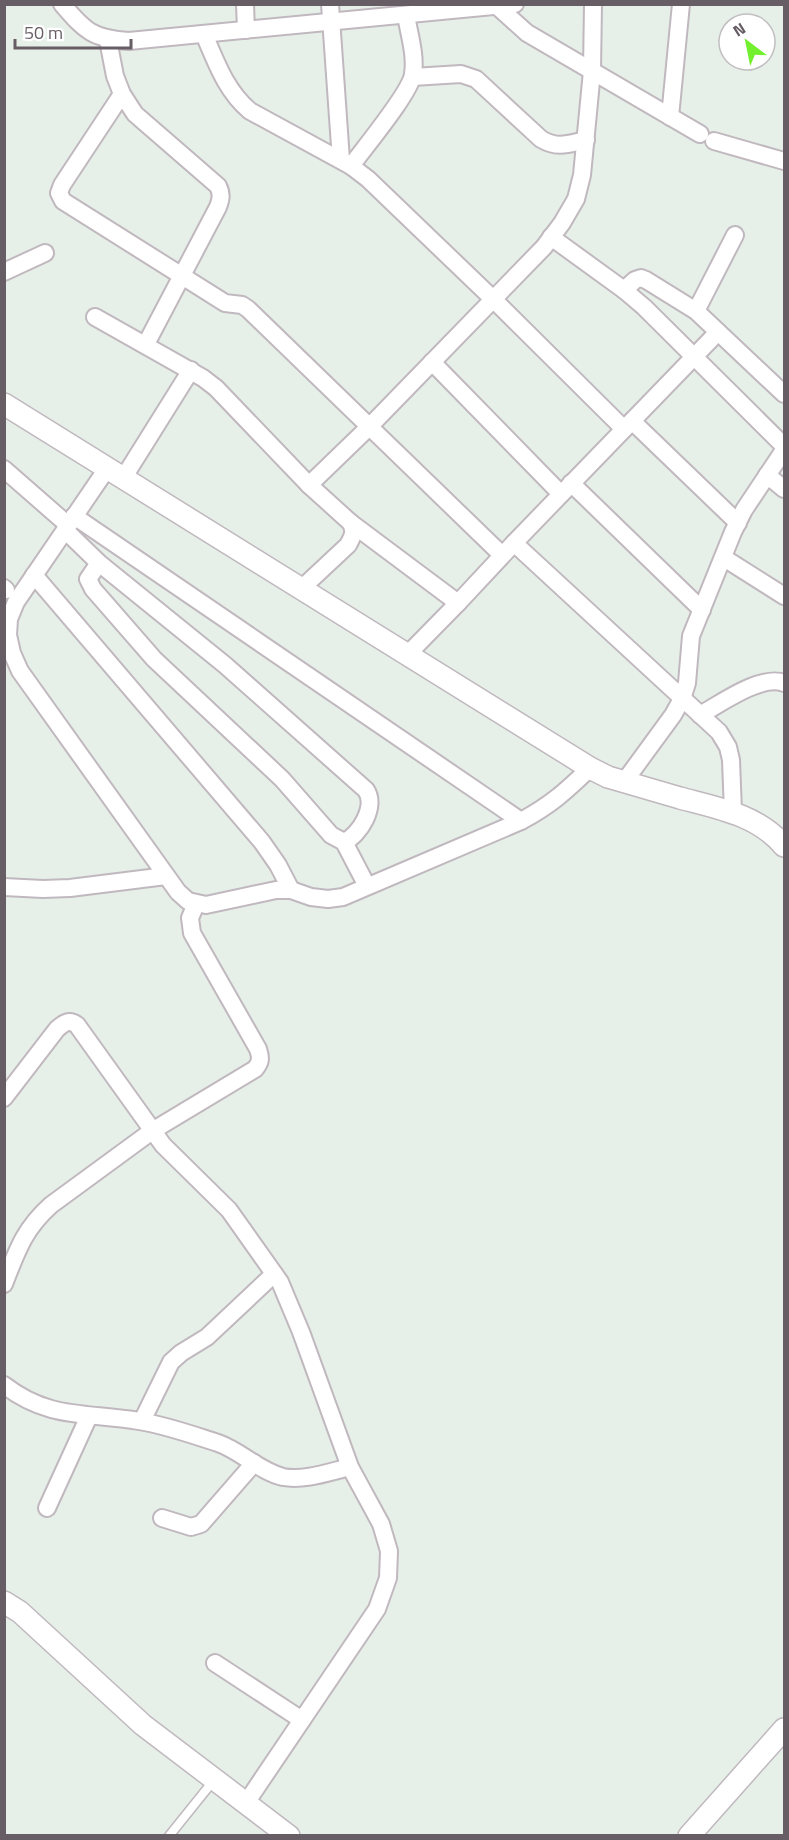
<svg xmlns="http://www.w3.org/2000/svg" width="789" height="1840" font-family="'Titillium Web',sans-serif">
	<rect width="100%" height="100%" fill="#e6f0e9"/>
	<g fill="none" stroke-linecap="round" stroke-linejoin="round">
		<defs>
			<path id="service" d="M169,1836l45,-56"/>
			<g id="minor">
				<path d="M62,4c23,27 31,35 67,37l386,-37"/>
				<path d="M245,4l1,26"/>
				<path d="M330,4l11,156"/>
				<path d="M497,6l30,27 173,101"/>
				<path d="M204,34c12,28 22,57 46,77l101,55 17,13 125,120 131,130"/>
				<path d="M108,40l7,36 7,18 13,20 83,72c4,8 3,13 0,21l-72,137"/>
				<path d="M413,77l48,-3 15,5 65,60c17,10 27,5 45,1"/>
				<path d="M122,94l-60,91 -3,8 4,8 162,102 17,2 6,4 254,246"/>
				<path d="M670,117l11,-113"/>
				<path d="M714,141l70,20"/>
				<path d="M351,166c13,-18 60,-74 62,-92 3,-19 -4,-40 -7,-59"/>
				<path d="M551,237l73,53 20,17 140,139"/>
				<path d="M4,272l41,-19"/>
				<path d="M624,290l11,-10 6,-2 5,2 50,31 88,83"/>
				<path d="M696,311l39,-76"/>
				<path d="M95,317l108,61 13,10 93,97 60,-58 175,-180 18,-24 14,-24 6,-24 10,-104 1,-67"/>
				<path d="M432,362l129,132"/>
				<path d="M632,421l106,102"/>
				<path d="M108,467l-92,135 -7,17 -1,16 4,18 8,18 158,221 10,9 18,4 70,-15h15l20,7 17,2 15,-2 178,-76c30,-16 45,-30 69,-53"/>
				<path d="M4,469l64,56"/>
				<path d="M767,475l17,14"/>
				<path d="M124,477l67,-107"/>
				<path d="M571,483l131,127"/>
				<path d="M74,516l447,305"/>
				<path d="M351,523l107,80"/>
				<path d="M65,530l34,33 126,102 141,125c11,16 -6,45 -22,52"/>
				<path d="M514,543l205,189 9,15 3,13 2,52"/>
				<path d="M724,558l60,38"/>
				<path d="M99,563l-11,16 5,10 61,70 128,120 49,56 13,7 23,44"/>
				<path d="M34,575l228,267 16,23 13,25"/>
				<path d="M4,588l2,2"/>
				<path d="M302,588l46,-43c5,-9 7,-13 3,-22l-42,-38"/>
				<path d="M408,654l50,-51 56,-60 204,-211"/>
				<path d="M700,715c20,-11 61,-41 84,-32"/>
				<path d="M624,782l49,-67 9,-16 5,-16 4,-47 42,-104 11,-22 40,-60"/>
				<path d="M4,887l39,2 27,-1 96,-12"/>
				<path d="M4,1098l53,-69c7,-6 12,-10 20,-4l86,120 66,65 51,72 21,50 49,135 31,57 8,27 -1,27 -11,31 -131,194"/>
				<path d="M4,1284c13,-33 20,-55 47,-79l101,-74 103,-62c6,-7 6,-11 3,-20l-66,-116 -2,-15 6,-14"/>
				<path d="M4,1385c45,35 83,27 135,36 26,4 54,14 79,22 23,8 41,28 65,34 21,4 46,-5 67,-10"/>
				<path d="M142,1421l29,-59 10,-9 26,-16 67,-63"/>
				<path d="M47,1508l42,-92"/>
				<path d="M162,1518l29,9 10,-3 53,-61"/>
				<path d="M215,1663l87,57"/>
			</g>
			<g id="tertiary">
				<path d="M4,404l586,364 18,9c24,7 48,14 72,21 38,10 78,17 104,48"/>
				<path d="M4,1602l16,10 123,113 146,111"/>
				<path d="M689,1836l95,-107"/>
			</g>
		</defs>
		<use href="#service" stroke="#c0b8be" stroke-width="11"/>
		<use href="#minor" stroke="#c0b8be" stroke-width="20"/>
		<use href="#tertiary" stroke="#c0b8be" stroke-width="24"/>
		<use href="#service" stroke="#fff" stroke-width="8"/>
		<use href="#minor" stroke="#fff" stroke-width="16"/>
		<use href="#tertiary" stroke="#fff" stroke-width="21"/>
	</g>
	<rect width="789" height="1840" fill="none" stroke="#675d65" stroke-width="12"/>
	<g transform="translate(747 42) rotate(328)"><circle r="28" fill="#ffffff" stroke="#c2bec1" stroke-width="1.5"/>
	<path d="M0-4.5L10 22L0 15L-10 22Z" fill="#72ef2d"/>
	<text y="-9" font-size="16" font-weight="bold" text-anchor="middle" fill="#675d65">N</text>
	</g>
	<path d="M15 39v9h116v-9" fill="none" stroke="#675d65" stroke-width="3"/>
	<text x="24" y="39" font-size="18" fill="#675d65" stroke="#ffffff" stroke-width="4.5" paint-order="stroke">50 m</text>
</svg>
